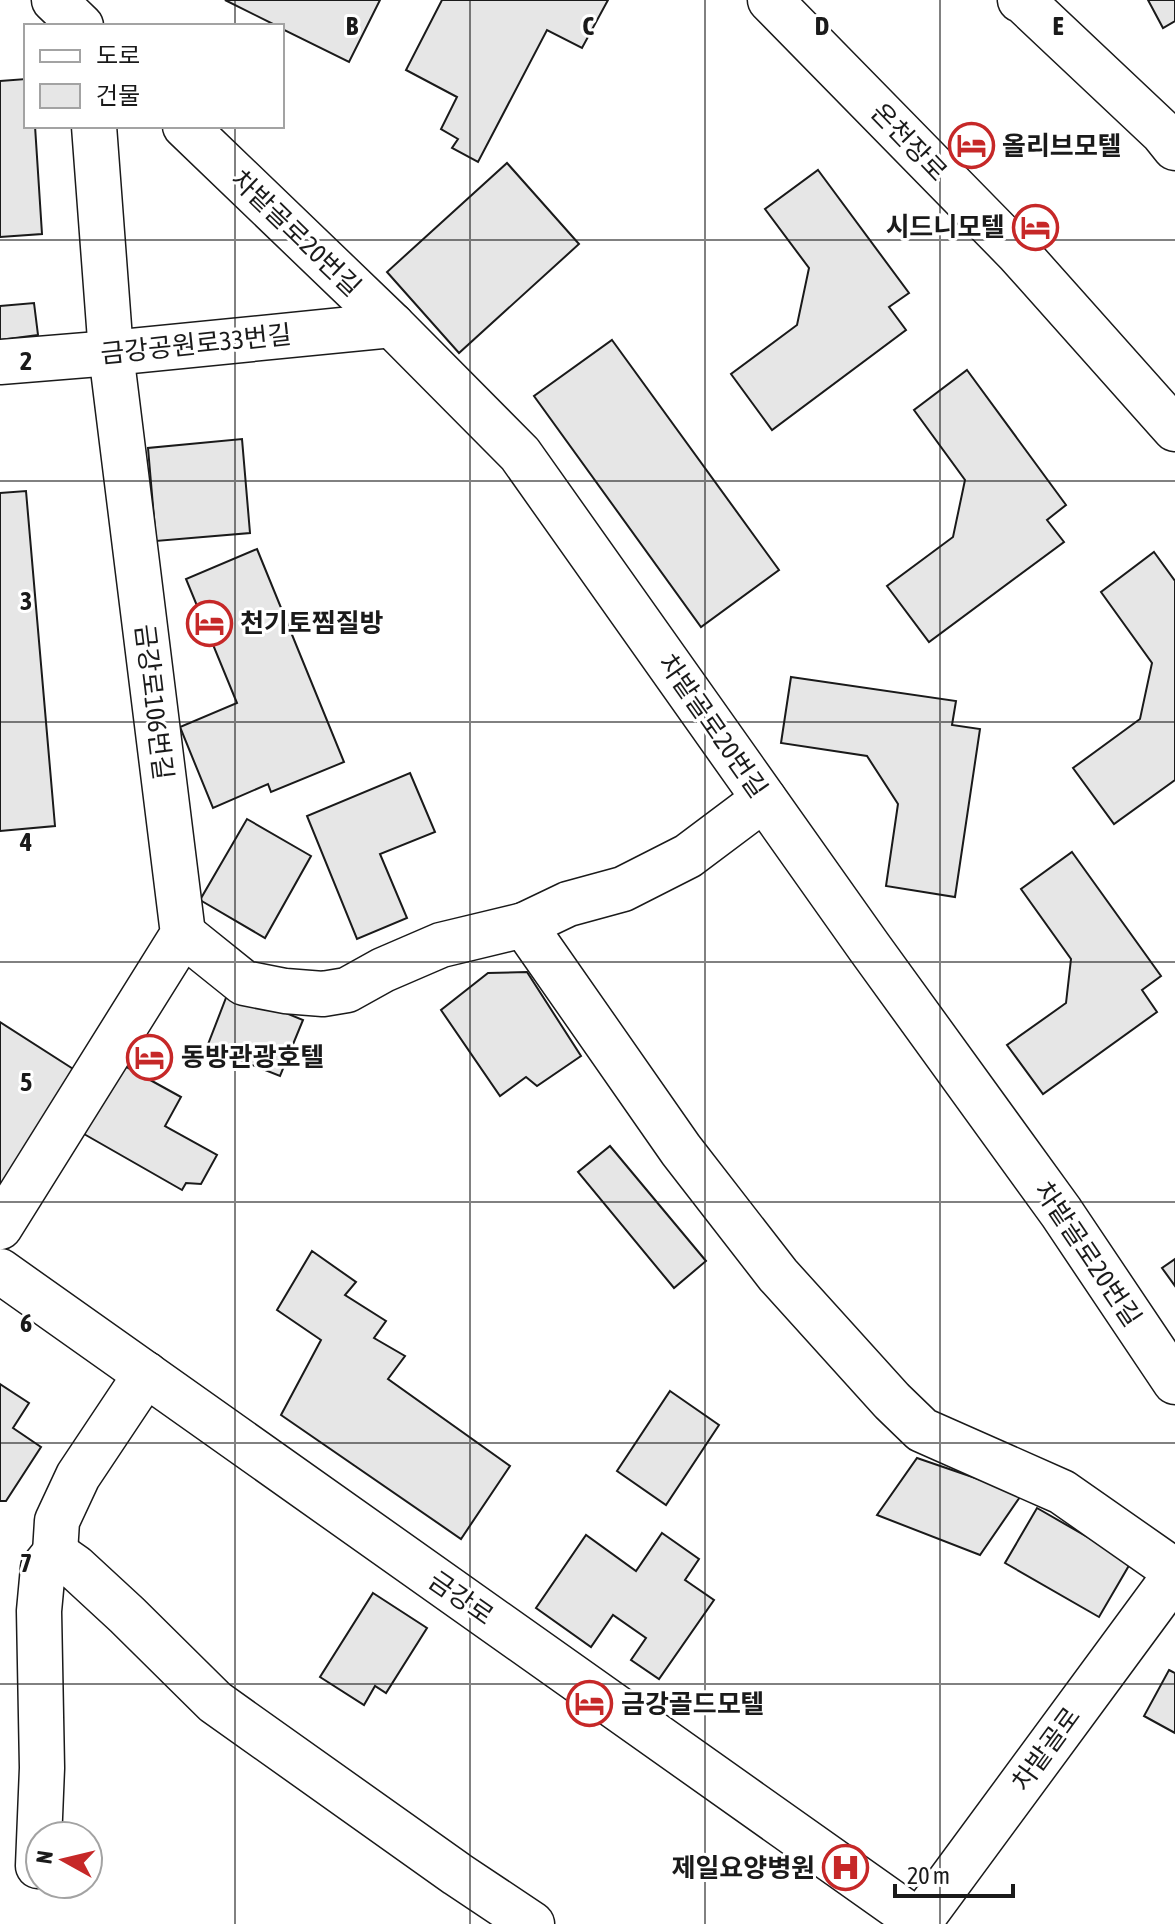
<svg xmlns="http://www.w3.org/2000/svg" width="1175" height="1924" font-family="'Asap Condensed','Noto Sans KR',sans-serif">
	<rect width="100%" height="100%" fill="#fff"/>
	<g fill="#e6e6e6" stroke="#1a1a1a" stroke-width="2">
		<path d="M225,0h155l-31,62 -67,-33v-3h-5z"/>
		<path d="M442,0h166l-26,48 -35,-18 -69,132 -26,-14 6,-9 -17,-10 16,-32 -51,-27z"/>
		<path d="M1148,0h27v21l-12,7z"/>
		<path d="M26,79v47h9l7,108 -42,3v-156z"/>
		<path d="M507,163l72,81 -120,109 -72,-81z"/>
		<path d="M818,170l91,123 -20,14 17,23 -134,100 -41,-56 66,-49 12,-57 -44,-59z"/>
		<path d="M34,303l4,32 -38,5v-34z"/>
		<path d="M612,340l167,230 -78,57 -167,-231z"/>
		<path d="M967,370l99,135 -19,15 17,22 -135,100 -42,-56 66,-49 12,-57 -51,-70z"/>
		<path d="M242,439l8,94 -94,8 -8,-93z"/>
		<path d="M26,491l29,335 -55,5v-338z"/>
		<path d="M257,549l87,213 -73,30 -3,-8 -55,24 -33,-81 57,-24 -51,-124z"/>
		<path d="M1154,552l21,29v199l-61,44 -41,-56 67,-49 12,-56 -51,-71z"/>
		<path d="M791,677l165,24 -4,24 28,4 -25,168 -69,-11 12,-82 -31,-48 -86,-13z"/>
		<path d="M410,773l25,59 -55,22 27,64 -50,21 -50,-123z"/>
		<path d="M247,819l64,37 -46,82 -65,-38z"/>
		<path d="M1072,852l89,124 -19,14 15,22 -114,82 -36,-49 59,-42 5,-44 -50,-70z"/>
		<path d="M527,972l54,84 -44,30 -11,-9 -26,19 -59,-86 47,-37z"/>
		<path d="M229,990l74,30 -23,56 -73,-29z"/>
		<path d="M0,1022l81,52 -81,127z"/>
		<path d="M123,1065l58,32 -16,29 52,29 -16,29 -15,-1 -4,7 -98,-56z"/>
		<path d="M610,1146l96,115 -32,27 -96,-116z"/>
		<path d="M312,1251l44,31 -11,13 41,26 -12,17 31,18 -17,23 122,87 -49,73 -180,-124 40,-75 -44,-30z"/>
		<path d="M1175,1259v27l-13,-18z"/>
		<path d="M0,1384l29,19 -16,25 28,19 -35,54h-6z"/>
		<path d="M670,1391l49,34 -53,80 -49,-34z"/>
		<path d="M917,1458l105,36 -42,61 -103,-40z"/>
		<path d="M1037,1508l94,54 -32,55 -94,-54z"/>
		<path d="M662,1533l37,26 -14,21 29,20 -55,79 -28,-19 15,-22 -33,-23 -22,32 -55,-39 50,-73 50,36z"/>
		<path d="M373,1593l54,35 -41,65 -11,-7 -11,19 -44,-28z"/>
		<path d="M1169,1670l6,3v60l-31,-17z"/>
	</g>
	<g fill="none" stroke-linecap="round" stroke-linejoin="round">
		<defs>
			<g id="minor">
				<path d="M54,0l27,26"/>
				<path d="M770,0l248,253 157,176"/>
				<path d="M1020,0l3,1 140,132 12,15"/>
				<path d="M185,126l207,199 128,129 349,493 192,265 114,170"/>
				<path d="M0,362l111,-9 281,-28"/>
				<path d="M524,925l44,-21 55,-15 65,-33 76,-57"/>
				<path d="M183,934l61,49 41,8 38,3 24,-4 36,-20 58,-25 83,-20 157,225 97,125 114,126 30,29 140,62 113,79"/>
				<path d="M0,1227l183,-293 -72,-581 -17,-227"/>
				<path d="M0,1271l922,653"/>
				<path d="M55,1553l2,-32 21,-45 68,-102"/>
				<path d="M38,1866l4,-98 -3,-157 4,-43 12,-15 20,14 52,48 88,87 242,172 75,50"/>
				<path d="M918,1924l257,-349"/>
			</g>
		</defs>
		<use href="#minor" stroke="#1a1a1a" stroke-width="47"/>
		<use href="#minor" stroke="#fff" stroke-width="44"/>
	</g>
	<path fill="none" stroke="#1a1a1a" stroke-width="2" stroke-opacity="0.55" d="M235,0v26M470,0v1924M705,0v1924M940,0v1924M235,126v1798M0,240h1175M0,481h1175M0,722h1175M0,962h1175M0,1202h1175M0,1443h1175M0,1684h1175"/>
	<defs>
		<symbol id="hotel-ring" viewBox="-11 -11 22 22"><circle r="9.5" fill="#fff" stroke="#c62828" stroke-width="1.5"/><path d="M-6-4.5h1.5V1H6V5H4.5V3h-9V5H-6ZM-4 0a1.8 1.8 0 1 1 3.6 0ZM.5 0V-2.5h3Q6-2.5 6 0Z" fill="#c62828"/></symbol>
		<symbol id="hospital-ring" viewBox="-11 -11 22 22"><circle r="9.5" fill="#fff" stroke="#c62828" stroke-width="1.5"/><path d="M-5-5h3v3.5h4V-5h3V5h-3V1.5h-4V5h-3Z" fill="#c62828"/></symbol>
	</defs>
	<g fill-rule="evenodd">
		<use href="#hotel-ring" x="946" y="120" width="51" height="51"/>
		<use href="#hotel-ring" x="1010" y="202" width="51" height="51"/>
		<use href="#hotel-ring" x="184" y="598" width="51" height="51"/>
		<use href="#hotel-ring" x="124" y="1032" width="51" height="51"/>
		<use href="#hotel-ring" x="564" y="1678" width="51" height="51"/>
		<use href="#hospital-ring" x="820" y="1842" width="51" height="51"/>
	</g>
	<g text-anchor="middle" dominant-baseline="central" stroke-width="6" stroke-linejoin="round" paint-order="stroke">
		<g font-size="26" fill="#1a1a1a" stroke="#fff">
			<text transform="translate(909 142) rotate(46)">온천장로</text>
			<text transform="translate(296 233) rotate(44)">차밭골로20번길</text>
			<text transform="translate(196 344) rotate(-6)">금강공원로33번길</text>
			<text transform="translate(154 702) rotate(83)">금강로106번길</text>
			<text transform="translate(713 726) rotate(55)">차밭골로20번길</text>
			<text transform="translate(1088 1254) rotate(56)">차밭골로20번길</text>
			<text transform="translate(461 1598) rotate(35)">금강로</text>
			<text transform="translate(1046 1749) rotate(-54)">차밭골로</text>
		</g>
		<g font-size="26" font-weight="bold" fill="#1a1a1a" stroke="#fff" text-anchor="start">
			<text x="1002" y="146">올리브모텔</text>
			<text x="1005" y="227" text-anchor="end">시드니모텔</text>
			<text x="240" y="623">천기토찜질방</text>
			<text x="181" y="1057">동방관광호텔</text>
			<text x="621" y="1704">금강골드모텔</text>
			<text x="815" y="1868" text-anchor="end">제일요양병원</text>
		</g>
	</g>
	<g font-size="26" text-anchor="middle" font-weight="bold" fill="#1a1a1a" stroke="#fff" stroke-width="6" stroke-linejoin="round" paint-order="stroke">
		<text x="352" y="35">B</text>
		<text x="588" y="35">C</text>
		<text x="822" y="35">D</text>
		<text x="1058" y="35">E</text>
		<text x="26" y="370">2</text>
		<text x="26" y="610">3</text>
		<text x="26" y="851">4</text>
		<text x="26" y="1091">5</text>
		<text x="26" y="1332">6</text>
		<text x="26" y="1572">7</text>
	</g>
	<rect x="24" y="24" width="260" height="104" fill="#ffffff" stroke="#a3a3a3" stroke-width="2"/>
	<rect x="40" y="50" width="40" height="12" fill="#ffffff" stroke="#a3a3a3" stroke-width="2"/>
	<text x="96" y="64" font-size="24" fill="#1a1a1a">도로</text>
	<rect x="40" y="84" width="40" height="24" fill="#e6e6e6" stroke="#a3a3a3" stroke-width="2"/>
	<text x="96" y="104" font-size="24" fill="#1a1a1a">건물</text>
	<g transform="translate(64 1860) rotate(278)"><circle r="38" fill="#ffffff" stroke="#a3a3a3" stroke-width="2"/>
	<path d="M0-6L14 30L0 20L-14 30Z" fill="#c62828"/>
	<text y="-12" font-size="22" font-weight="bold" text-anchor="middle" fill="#1a1a1a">N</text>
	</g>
	<path d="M895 1884v12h118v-12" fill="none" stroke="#1a1a1a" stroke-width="4"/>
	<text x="907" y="1884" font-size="24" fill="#1a1a1a" stroke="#ffffff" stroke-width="6" paint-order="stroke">20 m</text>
</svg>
